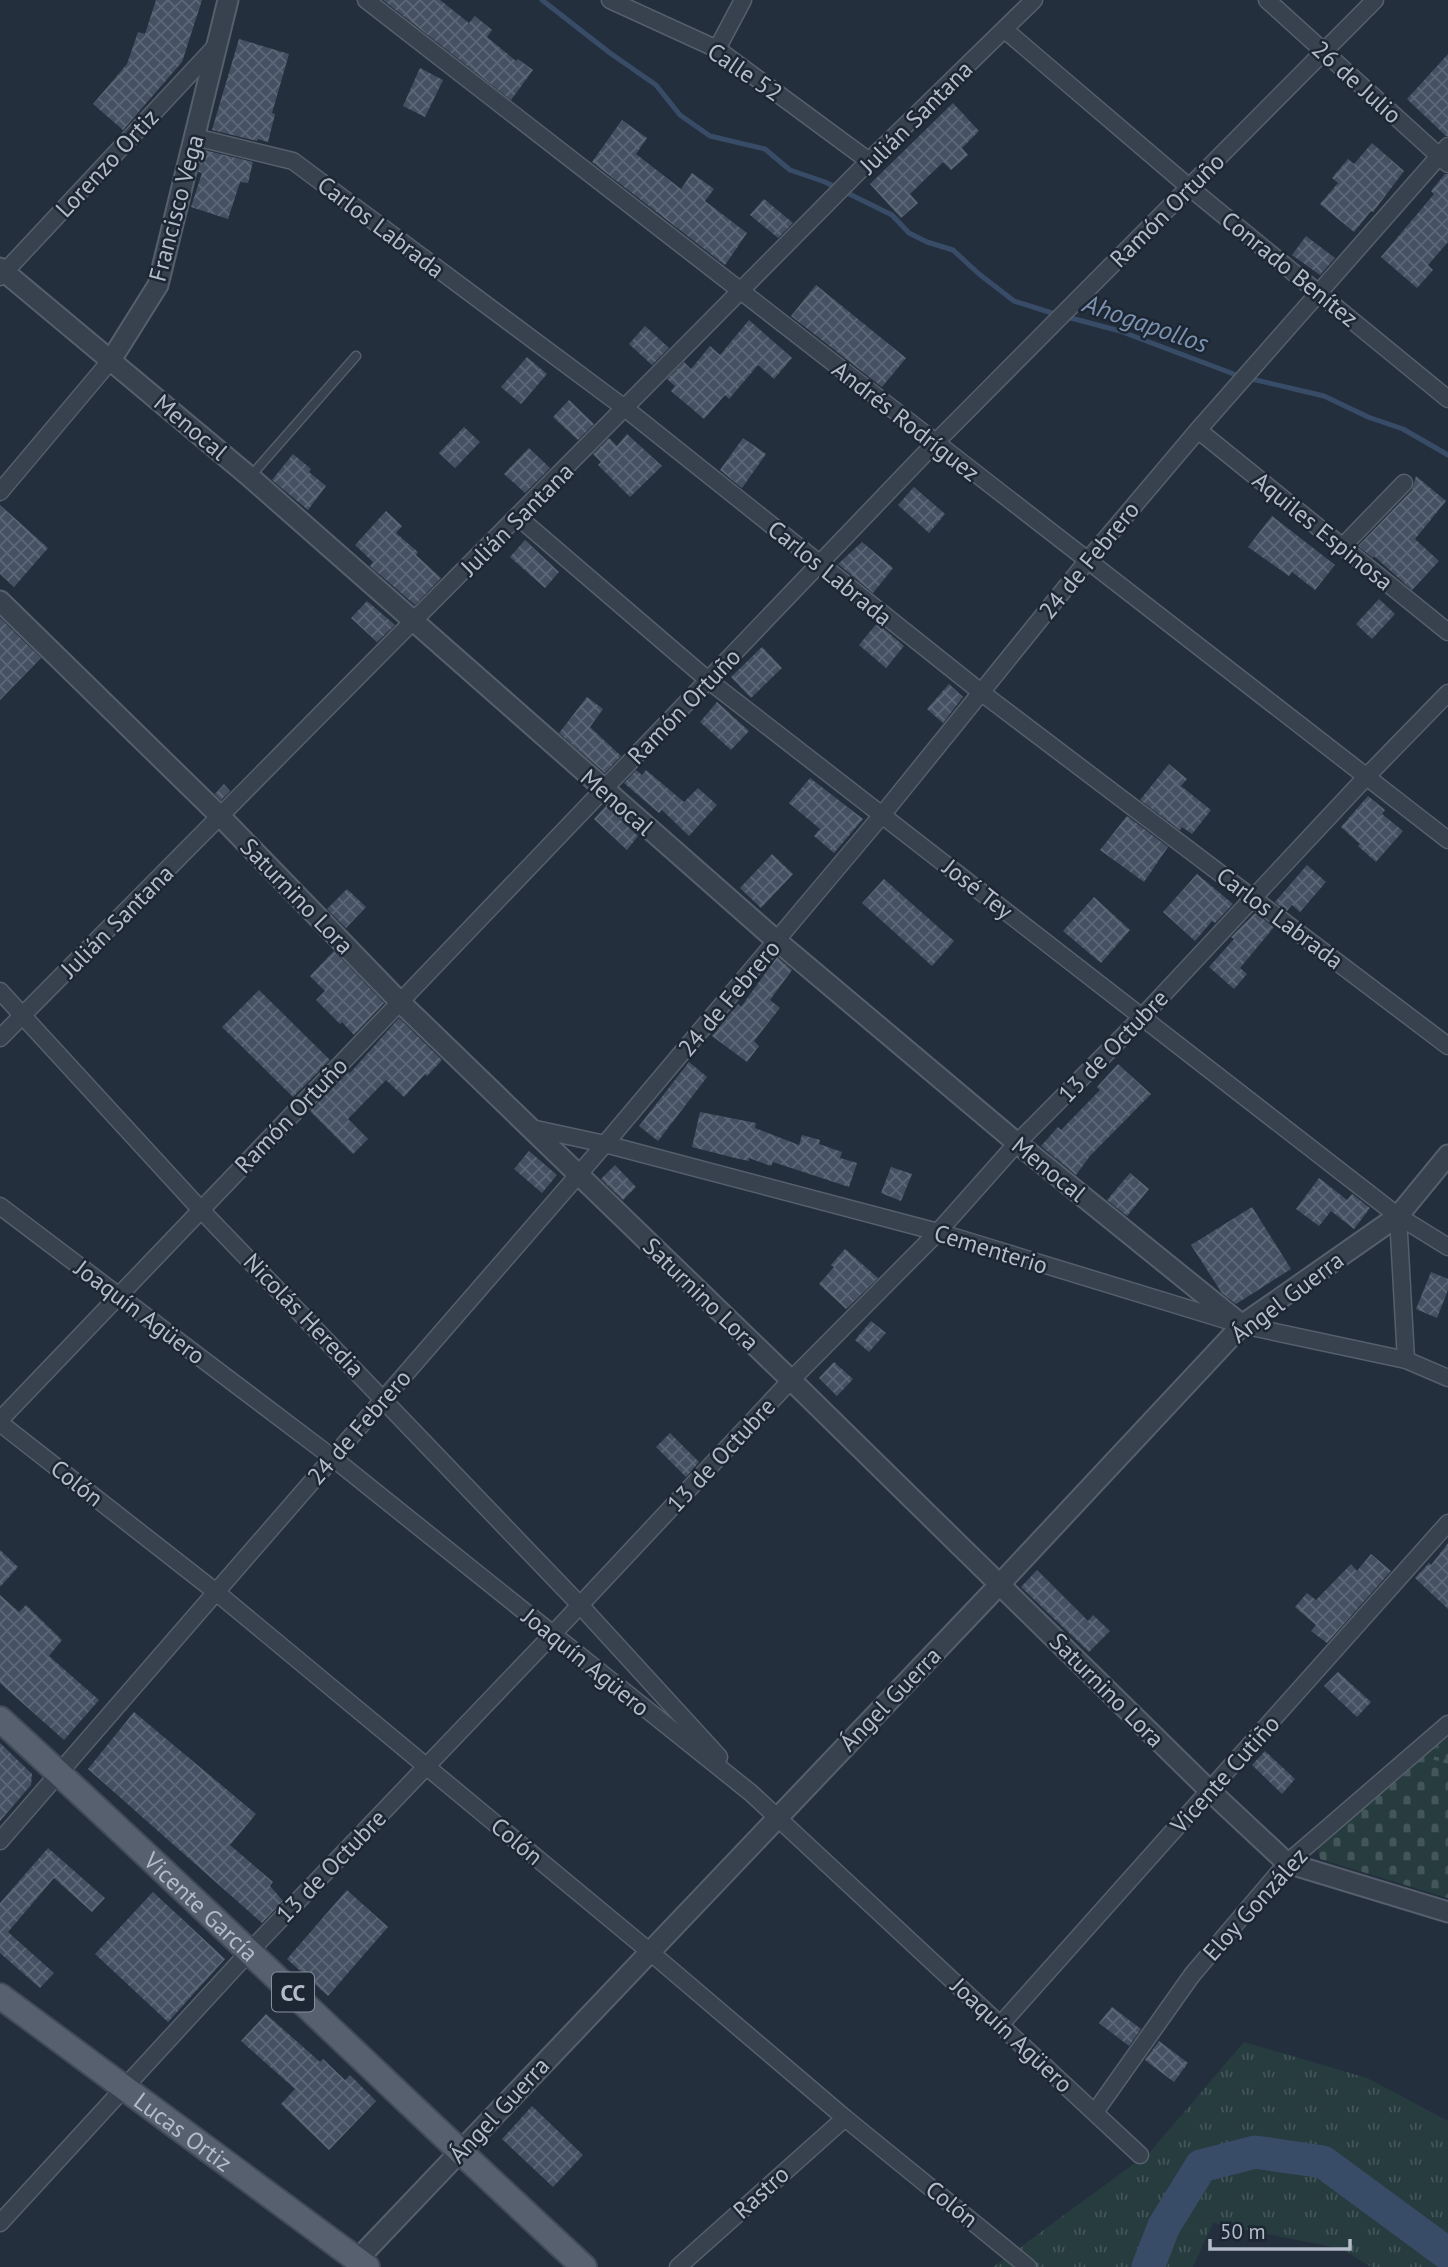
<svg xmlns="http://www.w3.org/2000/svg" width="1448" height="2267" font-family="'PT Sans',sans-serif">
	<defs>
		<pattern id="grass-tufts" width="24" height="20" patternUnits="userSpaceOnUse" patternTransform="scale(1.75)"><rect width="24" height="20" fill="#263c3f"/><path d="M3 7l-1-3M5 7V3M7 7l1-3M15 17l-1-3M17 17v-4M19 17l1-3" fill="none" stroke="#435659"/></pattern>
		<pattern id="cemetery-stones" width="16" height="16" patternUnits="userSpaceOnUse" patternTransform="scale(1.75)"><rect width="16" height="16" fill="#263c3f"/><path d="M2 7V4a2 2 0 0 1 4 0v3zM10 15v-3a2 2 0 0 1 4 0v3z" fill="#435659"/></pattern>
		<pattern id="building-cross-hatch" width="8" height="8" patternUnits="userSpaceOnUse" patternTransform="scale(1.75)"><rect width="8" height="8" fill="#455162"/><path d="M0 0l8 8M0 8l8-8" fill="none" stroke="#5d6877"/></pattern>
	</defs>
	<rect width="100%" height="100%" fill="#242f3e"/>
	<path fill="url(#grass-tufts)" d="M1244,2042l123,36 81,43v146h-77l-29,-18 -129,-26 -20,44h-200l157,-115z"/>
	<path fill="url(#cemetery-stones)" d="M1448,1737v161l-128,-39 -3,-13z"/>
	<g fill="none" stroke-linecap="round" stroke-linejoin="round">
		<path stroke="#394c67" stroke-width="5" d="M542,0l68,53 46,32 24,30 30,21 55,13 25,21 35,12 67,33 17,18 18,9 26,8 26,24 35,27 38,12 68,18 119,45 85,20 44,21 35,12 45,26"/>
		<path stroke="#394c67" stroke-width="33" d="M1148,2267l16,-41 37,-60 54,-14 68,10 125,92"/>
	</g>
	<g fill="url(#building-cross-hatch)">
		<path d="M156,0h46l-20,62 -59,68 -30,-26 34,-40 11,-32 7,2z"/>
		<path d="M383,0h57l29,23 6,-7 17,14 -5,7 29,24 2,-2 15,11 -22,30z"/>
		<path d="M239,39l50,15 -17,59 3,1 -7,28 -10,-3 -1,2 -45,-11z"/>
		<path d="M1448,54v82h-2l-39,-37z"/>
		<path d="M420,68l23,12 -18,37 -22,-11z"/>
		<path d="M953,103l26,28 -17,17 6,7 -17,15 -8,-8 -33,32 8,9 -17,15 -31,-34z"/>
		<path d="M622,120l25,18 -11,16 45,35 11,-16 22,16 -9,12 42,32 -22,32 -133,-103z"/>
		<path d="M1372,143l32,28 -31,41 -2,-1 -17,21 -34,-28 18,-21 -6,-5 16,-19 6,5z"/>
		<path d="M204,150l49,12 -5,21 -8,-1 -12,37 -37,-12 11,-34 -4,-1z"/>
		<path d="M1445,174h3v68l-20,23 5,5 -16,18 -36,-31 53,-63 -3,-3z"/>
		<path d="M764,199l29,24 -15,15 -28,-23z"/>
		<path d="M1306,236l29,22 -15,17 -28,-20z"/>
		<path d="M816,285l90,73 -24,29 -91,-71z"/>
		<path d="M749,320l43,38 -18,21 -16,-14 -29,34 -4,-4 -21,24 -33,-28 4,-5 -8,-7 17,-17 7,7 19,-23 10,9z"/>
		<path d="M645,326l24,22 -17,17 -23,-21z"/>
		<path d="M527,357l20,17 -26,30 -20,-17z"/>
		<path d="M569,400l25,24 -16,16 -25,-23z"/>
		<path d="M464,427l16,15 -25,26 -16,-15z"/>
		<path d="M627,434l35,32 -32,31 -32,-32 3,-3 -8,-8 16,-16 8,8z"/>
		<path d="M743,438l23,16 -24,34 -22,-18z"/>
		<path d="M529,448l21,20 -25,25 -21,-19z"/>
		<path d="M293,454l18,15 -2,3 17,14 -18,24 -36,-30z"/>
		<path d="M1416,476l30,25 -31,38 24,22 -27,29 -38,-34 -1,2 -15,-12 54,-56z"/>
		<path d="M914,487l31,27 -16,19 -31,-28z"/>
		<path d="M0,505l48,43 -34,39 -14,-13z"/>
		<path d="M386,511l16,15 -6,7 22,19 -2,3 25,23 -26,27 -45,-39 3,-4 -18,-17z"/>
		<path d="M1272,516l63,49 -20,25 -23,-18 -3,4 -41,-29z"/>
		<path d="M525,540l34,32 -14,16 -35,-31z"/>
		<path d="M862,542l31,26 -20,25 -35,-29z"/>
		<path d="M1379,599l16,15 -23,25 -16,-15z"/>
		<path d="M367,601l28,24 -18,17 -26,-24z"/>
		<path d="M0,618l41,40 -41,42z"/>
		<path d="M877,623l27,23 -18,22 -27,-23z"/>
		<path d="M762,647l20,21 -31,30 -20,-21z"/>
		<path d="M949,684l14,13 -20,26 -16,-14z"/>
		<path d="M587,697l16,12 -13,18 31,29 -16,17 -46,-40z"/>
		<path d="M717,702l32,29 -18,19 -31,-28z"/>
		<path d="M1169,764l18,15 -6,7 30,24 -19,24 -10,-7 -2,3 -40,-30z"/>
		<path d="M636,770l6,5 4,-5 38,32 14,-14 19,17 -28,31 -27,-26 -3,3 -35,-30z"/>
		<path d="M810,778l53,41 -29,34 -20,-17 6,-7 -31,-26z"/>
		<path d="M224,784l6,7 -9,9 -6,-6z"/>
		<path d="M1368,796l17,14 -3,4 21,17 -27,31 -18,-16 2,-2 -19,-17z"/>
		<path d="M606,806l32,30 -11,14 -33,-31z"/>
		<path d="M1127,816l41,31 -24,35 -44,-32z"/>
		<path d="M772,854l21,20 -32,34 -21,-20z"/>
		<path d="M1307,865l19,17 -26,30 -8,-7 -5,6 -12,-9z"/>
		<path d="M1197,874l36,30 -18,19 -3,-2 -17,20 -32,-29z"/>
		<path d="M884,879l70,62 -22,25 -70,-63z"/>
		<path d="M347,889l19,18 -20,21 -19,-19z"/>
		<path d="M1094,897l36,33 -29,33 -38,-32z"/>
		<path d="M1255,913l19,14 -34,41 7,6 -13,15 -25,-22 25,-28 -3,-2z"/>
		<path d="M334,951l50,52 -30,32 -12,-13 -2,2 -24,-24 9,-9 -15,-15z"/>
		<path d="M777,957l15,13 -22,30 10,8 -26,33 5,5 -12,16 -35,-26 26,-32 3,3z"/>
		<path d="M259,990l71,70 -37,37 -71,-70z"/>
		<path d="M399,1018l43,42 -15,16 -2,-2 -21,23 -18,-17 -38,39 20,20 -15,15 -43,-43 35,-36 3,-3 2,1z"/>
		<path d="M689,1062l18,15 -49,64 -19,-15z"/>
		<path d="M1118,1064l33,30 -61,62 -14,19 -35,-29 17,-19 3,3 39,-40 -3,-3z"/>
		<path d="M700,1112l56,11 -1,5 44,17 3,-10 18,5 -1,4 23,8 -2,6 17,5 -8,24 -76,-25 -2,4 -22,-8v3l-14,-3 -43,-11z"/>
		<path d="M529,1151l28,24 -15,18 -28,-24z"/>
		<path d="M615,1165l21,22 -13,13 -22,-21z"/>
		<path d="M891,1167l21,7 -11,27 -20,-8z"/>
		<path d="M1130,1173l19,16 -22,27 -20,-16z"/>
		<path d="M1319,1178l28,22 5,-6 18,14 -16,21 -23,-18 -12,15 -23,-17z"/>
		<path d="M1252,1207l39,62 -55,35 -14,-11 -31,-48z"/>
		<path d="M845,1249l33,29 -32,31 -27,-25 15,-17 -3,-2z"/>
		<path d="M1431,1272l17,7v11l-11,28 -21,-9z"/>
		<path d="M871,1321l15,12 -17,19 -14,-12z"/>
		<path d="M834,1362l19,17 -16,17 -18,-18z"/>
		<path d="M670,1433l29,29 -13,15 -30,-30z"/>
		<path d="M1448,1543v66l-33,-31 14,-15 2,2z"/>
		<path d="M0,1550l18,17 -18,20z"/>
		<path d="M1371,1554l20,17 -64,72 -16,-12 5,-6 -21,-18 12,-14 9,7 35,-36 6,7z"/>
		<path d="M1037,1570l51,51 5,-6 17,16 -21,21 -68,-65z"/>
		<path d="M0,1595l19,17 7,-7 36,35 -13,16 50,44 -35,40 -64,-57z"/>
		<path d="M1338,1672l33,30 -14,15 -33,-31z"/>
		<path d="M134,1712l122,102 -26,31 43,37 -3,4 13,15 -21,22 -174,-154z"/>
		<path d="M0,1743l32,31 -1,11 -31,36z"/>
		<path d="M1265,1751l30,28 -13,15 -30,-29z"/>
		<path d="M48,1848l57,50 -13,14 -38,-34 -46,54 46,41 -14,15 -40,-35v-50z"/>
		<path d="M347,1890l41,37 -60,69 -41,-37z"/>
		<path d="M153,1892l72,67 -57,63 -73,-68z"/>
		<path d="M1112,2007l29,22 -12,17 -30,-23z"/>
		<path d="M266,2014l54,48 3,-3 22,21 5,-5 26,26 -47,49 -48,-46 14,-15 -54,-48z"/>
		<path d="M1159,2041l29,22 -14,19 -29,-22z"/>
		<path d="M532,2106l51,49 -30,32 -51,-48z"/>
	</g>
	<g fill="none" stroke-linecap="round" stroke-linejoin="round">
		<defs>
			<path id="service" d="M250,477l106,-121"/>
			<g id="minor">
				<path d="M366,0l1082,840"/>
				<path d="M610,0l107,49 152,112"/>
				<path d="M1267,0l181,164"/>
				<path d="M1005,30l184,157 259,212"/>
				<path d="M717,49l26,-49"/>
				<path d="M195,137l98,24 333,248 356,284 466,353"/>
				<path d="M0,277l214,-229"/>
				<path d="M1198,430l250,202"/>
				<path d="M0,492l111,-132"/>
				<path d="M518,517l190,163 690,536 50,31"/>
				<path d="M1342,547l62,-64"/>
				<path d="M0,991l201,219 378,394 140,153"/>
				<path d="M0,1038l869,-877 165,-161"/>
				<path d="M531,1128l74,16 333,88 304,93 164,35 42,18"/>
				<path d="M0,1206l333,252 418,335 389,362"/>
				<path d="M1398,1216l8,144"/>
				<path d="M0,1420l935,-977 440,-443"/>
				<path d="M0,1423l216,169 433,359 196,167 183,149"/>
				<path d="M0,1841l605,-697 277,-329 206,-255 110,-130 250,-284"/>
				<path d="M1001,2024l447,-501"/>
				<path d="M1095,2112l97,-137 95,-112 161,-139"/>
				<path d="M0,2223l250,-272 302,-316 239,-255 147,-148 79,-89 125,-126 226,-242 80,-82"/>
				<path d="M678,2267l167,-149"/>
			</g>
			<g id="tertiary">
				<path d="M0,268l250,209 527,464 240,202 225,182"/>
				<path d="M111,360l47,-75 70,-285"/>
				<path d="M0,601l220,215 180,186 391,378 419,411 77,72 161,49"/>
				<path d="M357,2260l643,-676 242,-259 156,-109 50,-61"/>
			</g>
			<g id="primary">
				<path id="s1" d="M0,1719c197,180 388,367 584,548"/>
				<path id="s2" d="M0,1996l367,271"/>
			</g>
		</defs>
		<use href="#service" stroke="#565f6c" stroke-width="11"/>
		<use href="#minor" stroke="#565f6c" stroke-width="19"/>
		<use href="#tertiary" stroke="#565f6c" stroke-width="23"/>
		<use href="#primary" stroke="#414a57" stroke-width="28"/>
		<path stroke="#44595c" stroke-width="3.5" stroke-dasharray="5 5" stroke-linecap="butt" d="M1434,1758l14,4"/>
		<use href="#service" stroke="#38414e" stroke-width="8"/>
		<use href="#minor" stroke="#38414e" stroke-width="16"/>
		<use href="#tertiary" stroke="#38414e" stroke-width="19"/>
		<use href="#primary" stroke="#56606e" stroke-width="24"/>
	</g>
	<g text-anchor="middle" dominant-baseline="central" stroke-width="5" stroke-linejoin="round" paint-order="stroke">
		<rect fill="#1d2633" stroke="#878f9c" stroke-width="2" x="272" y="1972.5" width="42" height="39" rx="5"/>
		<g font-size="23" font-weight="bold" fill="#b4bcc9">
			<text x="293" y="1992">CC</text>
		</g>
		<g font-size="24" fill="#b4bcc9" stroke="#1d2633">
			<text transform="translate(745 72) rotate(34)">Calle 52</text>
			<text transform="translate(1357 82) rotate(42)">26 de Julio</text>
			<text transform="translate(916 117) rotate(-45)">Julián Santana</text>
			<text transform="translate(107 163) rotate(-47)">Lorenzo Ortiz</text>
			<text transform="translate(176 208) rotate(-75)">Francisco Vega</text>
			<text transform="translate(1167 210) rotate(-45)">Ramón Ortuño</text>
			<text transform="translate(381 227) rotate(37)">Carlos Labrada</text>
			<text transform="translate(1290 269) rotate(39)">Conrado Benítez</text>
			<text transform="translate(906 421) rotate(38)">Andrés Rodríguez</text>
			<text transform="translate(191 427) rotate(40)">Menocal</text>
			<text transform="translate(517 519) rotate(-45)">Julián Santana</text>
			<text transform="translate(1323 531) rotate(39)">Aquiles Espinosa</text>
			<text transform="translate(1089 560) rotate(-51)">24 de Febrero</text>
			<text transform="translate(830 573) rotate(39)">Carlos Labrada</text>
			<text transform="translate(684 706) rotate(-46)">Ramón Ortuño</text>
			<text transform="translate(617 802) rotate(41)">Menocal</text>
			<text transform="translate(978 889) rotate(38)">José Tey</text>
			<text transform="translate(297 896) rotate(46)">Saturnino Lora</text>
			<text transform="translate(1280 918) rotate(37)">Carlos Labrada</text>
			<text transform="translate(117 921) rotate(-45)">Julián Santana</text>
			<text transform="translate(729 998) rotate(-50)">24 de Febrero</text>
			<text transform="translate(1113 1046) rotate(-46)">13 de Octubre</text>
			<text transform="translate(291 1115) rotate(-46)">Ramón Ortuño</text>
			<text transform="translate(1049 1169) rotate(39)">Menocal</text>
			<text transform="translate(991 1249) rotate(17)">Cementerio</text>
			<text transform="translate(701 1294) rotate(44)">Saturnino Lora</text>
			<text transform="translate(1287 1297) rotate(-37)">Ángel Guerra</text>
			<text transform="translate(140 1312) rotate(37)">Joaquín Agüero</text>
			<text transform="translate(304 1315) rotate(46)">Nicolás Heredia</text>
			<text transform="translate(359 1427) rotate(-49)">24 de Febrero</text>
			<text transform="translate(721 1455) rotate(-47)">13 de Octubre</text>
			<text transform="translate(77 1483) rotate(38)">Colón</text>
			<text transform="translate(586 1662) rotate(39)">Joaquín Agüero</text>
			<text transform="translate(1107 1690) rotate(45)">Saturnino Lora</text>
			<text transform="translate(890 1699) rotate(-46)">Ángel Guerra</text>
			<text transform="translate(1225 1774) rotate(-48)">Vicente Cutiño</text>
			<text transform="translate(517 1841) rotate(40)">Colón</text>
			<text transform="translate(331 1866) rotate(-46)">13 de Octubre</text>
			<text transform="translate(1255 1904) rotate(-48)">Eloy González</text>
			<text stroke="none"><textPath href="#s1" startOffset="275">Vicente García</textPath></text>
			<text transform="translate(1012 2035) rotate(43)">Joaquín Agüero</text>
			<text transform="translate(499 2110) rotate(-47)">Ángel Guerra</text>
			<text stroke="none"><textPath href="#s2" startOffset="228">Lucas Ortiz</textPath></text>
			<text transform="translate(761 2192) rotate(-42)">Rastro</text>
			<text transform="translate(952 2204) rotate(39)">Colón</text>
		</g>
		<g font-size="26" font-style="italic" fill="#7c92b1" stroke="#1d2633">
			<text transform="translate(1146 323) rotate(19)">Ahogapollos</text>
		</g>
	</g>
	<path d="M1210 2239v10h140v-10" fill="none" stroke="#b4bcc9" stroke-width="3.5"/>
	<text x="1220" y="2239" font-size="21" fill="#b4bcc9" stroke="#1d2633" stroke-width="5" paint-order="stroke">50 m</text>
</svg>
